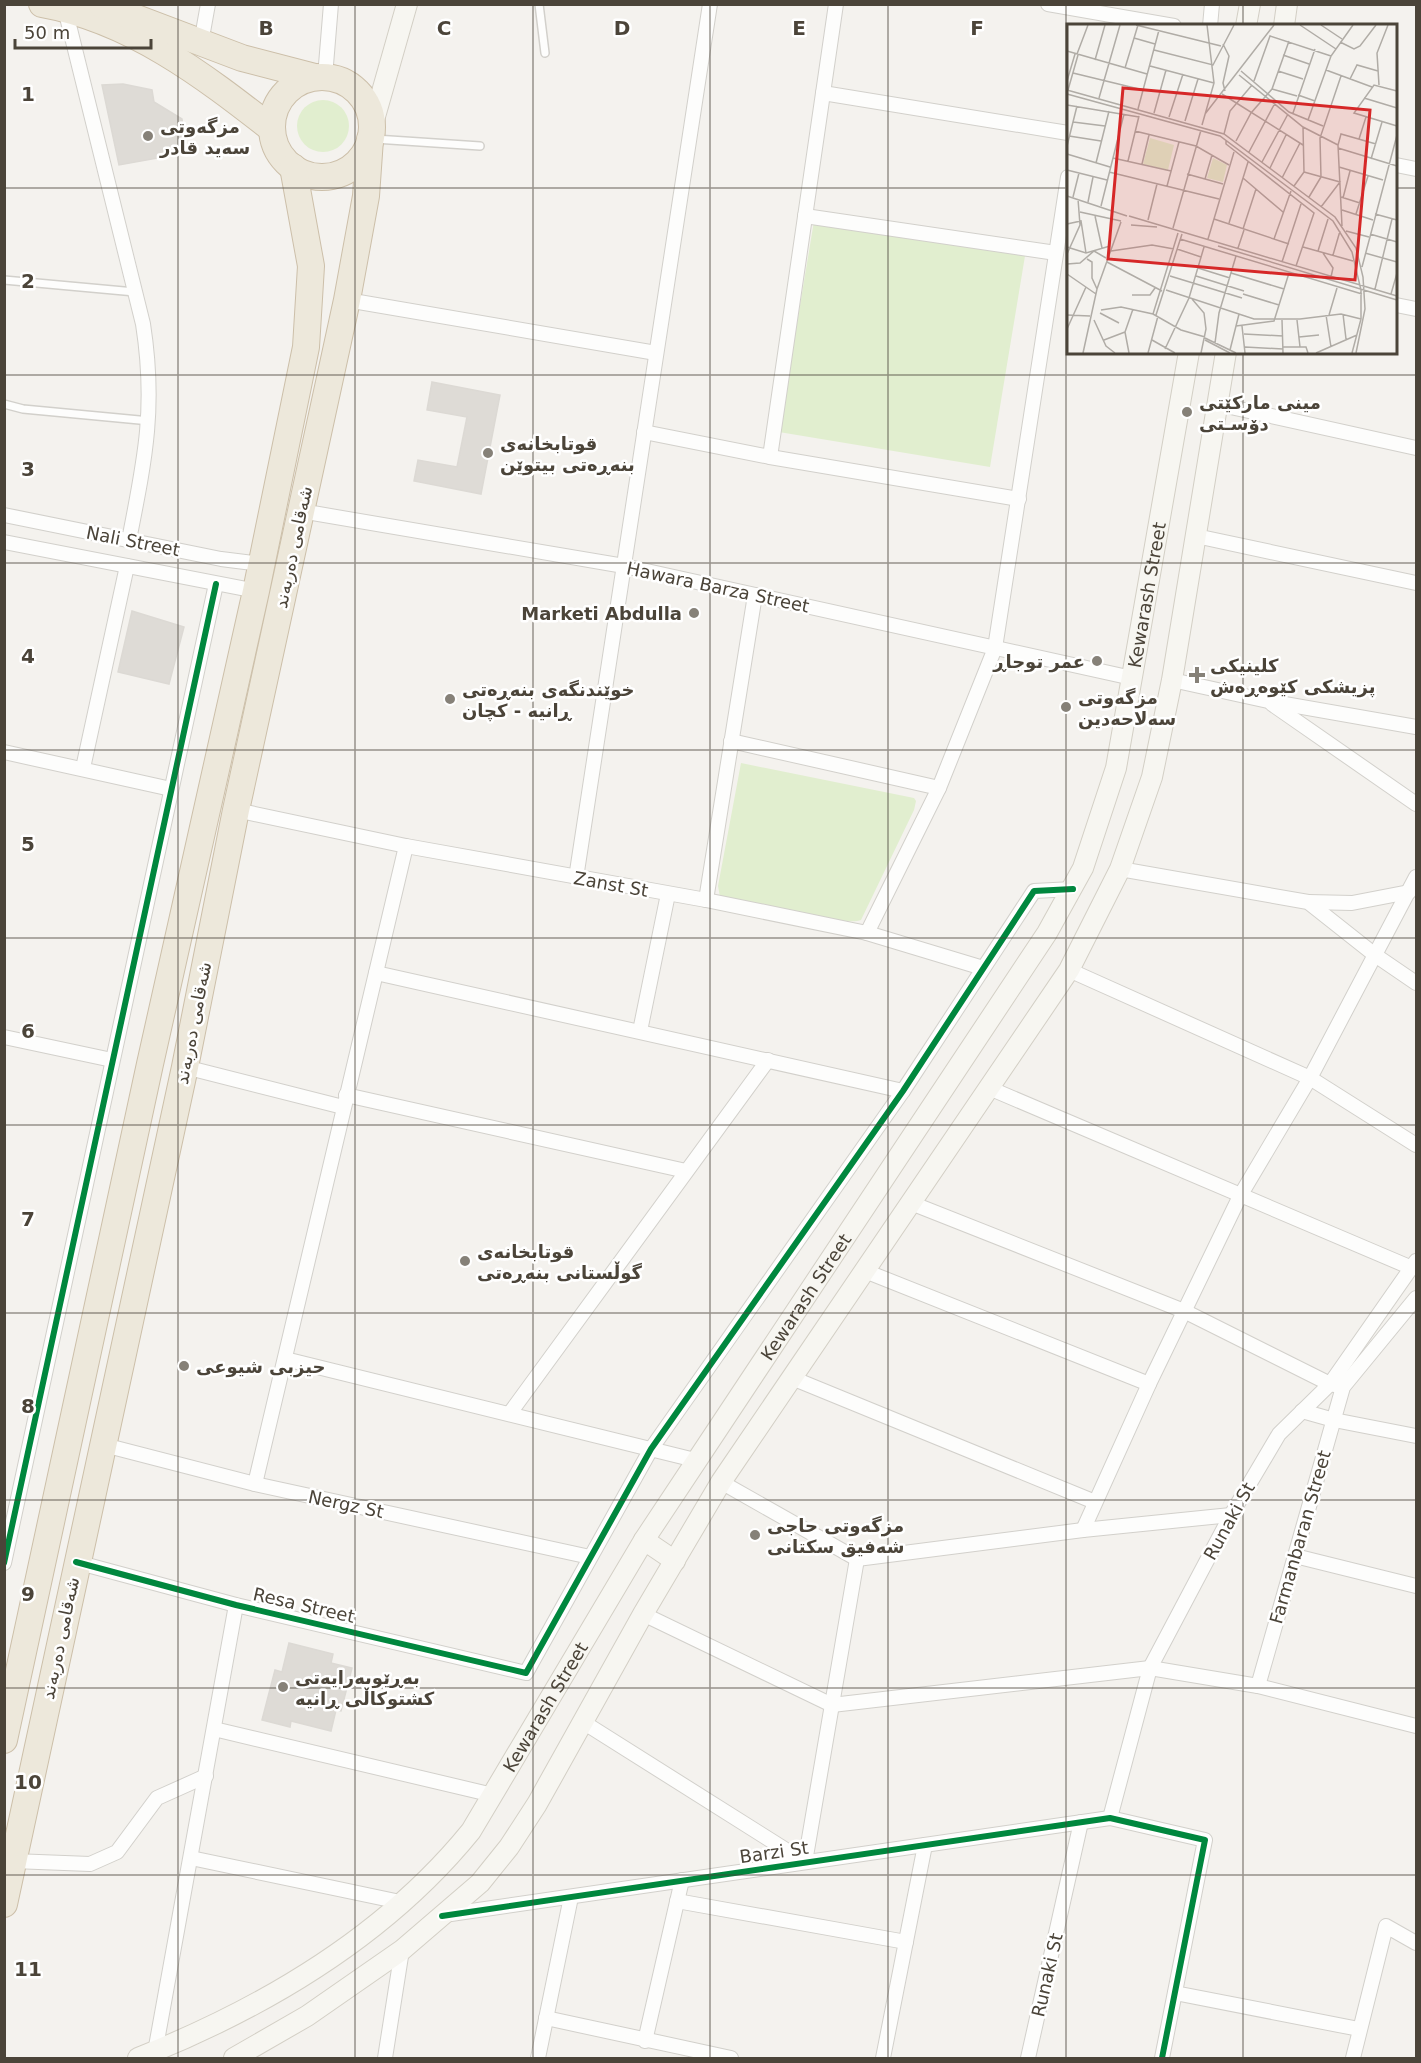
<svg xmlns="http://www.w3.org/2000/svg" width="1421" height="2063" font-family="'DejaVu Sans','Noto Sans Arabic',sans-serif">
	<rect width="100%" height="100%" fill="#f4f2ee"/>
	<g fill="#e1eecf">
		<circle cx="323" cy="126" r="26"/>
		<path d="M814,221l211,35 -35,211 -211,-35z"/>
		<path d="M741,763l173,35 2,3 -2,9 -53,110c-17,7 -117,-18 -141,-23l-2,-11z"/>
	</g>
	<g fill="#dedbd6" stroke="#dcd9d4" stroke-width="1.5">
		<path d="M123,84l29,6 2,12 28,17 4,34 -67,12 -17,-80z"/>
		<path d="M432,382l68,13 -19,99 -67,-13 4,-21 39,7 10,-50 -40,-7z"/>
		<path d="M132,611l52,16 -15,57 -51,-12z"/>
		<path d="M289,1643l44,11 -2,9 21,5 -11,43 -5,-1 -5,21 -40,-10 -1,6 -28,-7 13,-50 7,2z"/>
	</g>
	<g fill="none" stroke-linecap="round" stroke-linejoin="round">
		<defs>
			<g id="lane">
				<path d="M539,4l6,49"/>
				<path d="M375,139l105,7"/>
				<path d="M4,280l131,12"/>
				<path d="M4,404l19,5 127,12"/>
			</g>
			<g id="street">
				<path d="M1048,4l126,22"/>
				<path d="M65,9l78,315c13,83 2,135 -14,216"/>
				<path d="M1210,26l2,-22"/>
				<path d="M201,43l7,-39"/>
				<path d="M325,77l6,-73"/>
				<path d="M823,93l245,40"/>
				<path d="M1396,165l20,4"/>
				<path d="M805,216l251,37"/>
				<path d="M347,300l309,53"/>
				<path d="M1396,305l20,4"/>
				<path d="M1217,404l199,44"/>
				<path d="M644,432l126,25 249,42"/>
				<path d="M770,457l66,-453"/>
				<path d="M301,511l323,55 508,112"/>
				<path d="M4,515l217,44 40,5"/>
				<path d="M1196,536l220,47"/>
				<path d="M4,542l252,49"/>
				<path d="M1172,680l96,21 148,26"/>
				<path d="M1272,704l144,100"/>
				<path d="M731,741l208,47"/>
				<path d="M4,752l167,37"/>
				<path d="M83,768l44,-202"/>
				<path d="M236,810l170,36 300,54 161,33 116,35"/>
				<path d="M1120,869l188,33 67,53 41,28"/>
				<path d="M576,878l134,-874"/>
				<path d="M706,900l49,-305"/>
				<path d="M1308,902l44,1 57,-11"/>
				<path d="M867,933l72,-145 56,-140 73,-471"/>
				<path d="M1069,970l241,108 106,67"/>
				<path d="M376,973l527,118"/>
				<path d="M640,1031l28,-137"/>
				<path d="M4,1037l108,23"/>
				<path d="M185,1067l158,40"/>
				<path d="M989,1088l423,180"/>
				<path d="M346,1095l340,76"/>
				<path d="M911,1203l273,108 146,73 13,3"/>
				<path d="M865,1271l284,113"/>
				<path d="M285,1359l410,101"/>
				<path d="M792,1378l303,124"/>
				<path d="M1302,1411l32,9 82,16"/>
				<path d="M510,1413l258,-353"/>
				<path d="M104,1445l151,39 335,73"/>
				<path d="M721,1482l136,77 226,-29 148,-15"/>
				<path d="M255,1484l151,-638"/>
				<path d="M1083,1530l66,-146 91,-188 70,-118 106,-201"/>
				<path d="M1295,1556l121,30"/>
				<path d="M76,1562l160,43 290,68 125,-224 252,-358 131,-200 39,-2"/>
				<path d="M4,1563l212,-979"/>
				<path d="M643,1614l189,91 318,-37 108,18 158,40"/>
				<path d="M1258,1686l85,-299 73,-89"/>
				<path d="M583,1722l222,140 52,-303"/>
				<path d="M214,1729l279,66"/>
				<path d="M1110,1818l40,-150 81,-153 48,-81 51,-50 86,-123"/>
				<path d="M191,1858l214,45"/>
				<path d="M13,1861l77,3 27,-12 40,-54 49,-22"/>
				<path d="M677,1901l229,41"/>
				<path d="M444,1915l666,-97 95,22 -43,218"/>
				<path d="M1175,1993l184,36"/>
				<path d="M546,2018l185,40"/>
				<path d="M645,2041l37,-161"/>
				<path d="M155,2052l81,-447"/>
				<path d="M385,2058l17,-108"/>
				<path d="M538,2058l33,-161"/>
				<path d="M883,2058l42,-213"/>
				<path d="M1028,2058l53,-236"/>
				<path d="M1353,2058l33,-132 30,17"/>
			</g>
			<g id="secondary">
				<path d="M1246,26l4,-22"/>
				<path d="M1284,26l3,-22"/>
				<path d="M372,127l35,-123"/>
				<path d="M644,1540l31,21"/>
				<path id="s1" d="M138,2058c126,-50 247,-121 333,-227l173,-291 403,-607 36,-65 33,-100 73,-416"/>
				<path d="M234,2058l73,-42 95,-66 78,-67 29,-36 28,-43 106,-190 78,-132 348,-512 51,-101 32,-92 20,-97 54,-328"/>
			</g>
			<g id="highway">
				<path d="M42,4c89,16 161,71 230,125"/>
				<path d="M102,5l140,53 73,19"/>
				<circle cx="322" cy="127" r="50"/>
				<path d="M4,1740l146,-676 106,-473 50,-244 5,-81 -18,-99"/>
				<path d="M4,1904l181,-837 51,-257 111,-510 19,-104 4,-57"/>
			</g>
		</defs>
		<use href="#lane" stroke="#d2d0cb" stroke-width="10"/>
		<use href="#street" stroke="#d2d0cb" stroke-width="16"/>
		<use href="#secondary" stroke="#d3cfc5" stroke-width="22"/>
		<use href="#highway" stroke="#ccbfa9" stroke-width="28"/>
		<use href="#lane" stroke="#fdfdfc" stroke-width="7"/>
		<use href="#street" stroke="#fdfdfc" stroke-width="14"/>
		<use href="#secondary" stroke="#f7f6f1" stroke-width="20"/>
		<use href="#highway" stroke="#ede8db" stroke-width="26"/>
		<defs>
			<g id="cycleway">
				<path d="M76,1562l160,43 290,68 125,-224 252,-358 131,-200 39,-2"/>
				<path d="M4,1563l212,-979"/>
				<path d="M442,1916l668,-98 95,22 -43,218"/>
			</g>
		</defs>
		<use href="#cycleway" stroke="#fff" stroke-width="10"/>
		<use href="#cycleway" stroke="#00873e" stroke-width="6"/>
	</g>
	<path fill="none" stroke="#4b4439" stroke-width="1.5" stroke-opacity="0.55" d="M178,4v2054M355,4v2054M533,4v2054M710,4v2054M888,4v2054M1066,4v2054M1243,4v22M4,188h1064M1396,188h20M1243,352v1706M4,375h1412M4,563h1412M4,750h1412M4,938h1412M4,1125h1412M4,1313h1412M4,1500h1412M4,1688h1412M4,1875h1412"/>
	<g fill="#868178" stroke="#fff" stroke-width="2">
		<circle cx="148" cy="136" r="6"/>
		<circle cx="1187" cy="412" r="6"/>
		<circle cx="488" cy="453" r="6"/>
		<circle cx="694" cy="613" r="6"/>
		<circle cx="1097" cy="661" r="6"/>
		<path d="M1194 666h6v6h6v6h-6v6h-6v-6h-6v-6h6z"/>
		<circle cx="450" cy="699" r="6"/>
		<circle cx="1066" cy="707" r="6"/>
		<circle cx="465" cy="1261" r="6"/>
		<circle cx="184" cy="1366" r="6"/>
		<circle cx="755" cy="1535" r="6"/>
		<circle cx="283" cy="1687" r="6"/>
	</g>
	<g text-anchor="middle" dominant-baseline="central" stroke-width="5" stroke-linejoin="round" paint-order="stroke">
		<g font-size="18" font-weight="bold" fill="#4b4439" stroke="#fff" text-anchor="start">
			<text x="160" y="126">مزگەوتی<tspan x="160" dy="21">سەید قادر</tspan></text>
			<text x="1199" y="402">مینی مارکێتی<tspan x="1199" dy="21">دۆسـتی</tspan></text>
			<text x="500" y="443">قوتابخانەی<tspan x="500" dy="21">بنەڕەتی بیتوێن</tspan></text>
			<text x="682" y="613" text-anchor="end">Marketi Abdulla</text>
			<text x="1085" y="661" text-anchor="end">عمر توجاڕ</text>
			<text x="1210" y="665">كلینیكی<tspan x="1210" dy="21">پزیشكی كێوەڕەش</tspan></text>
			<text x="462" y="689">خوێندنگەی بنەڕەتی<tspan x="462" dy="21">ڕانیە - کچان</tspan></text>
			<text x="1078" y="697">مزگەوتی<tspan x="1078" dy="21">سەلاحەدین</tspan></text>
			<text x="477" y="1251">قوتابخانه‌ی<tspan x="477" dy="21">گوڵستانی بنه‌ڕه‌تی</tspan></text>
			<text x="196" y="1366">حیزبی شیوعی</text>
			<text x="767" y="1525">مزگەوتی حاجی<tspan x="767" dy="21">شەفیق سکتانی</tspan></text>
			<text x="295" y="1677">بەڕێوبەرایەتی<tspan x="295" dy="21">کشتوکاڵی ڕانیە</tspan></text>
		</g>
		<g font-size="18" fill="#4b4439" stroke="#fff">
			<text transform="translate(133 541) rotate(11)">Nali Street</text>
			<text transform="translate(293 547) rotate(-78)">شەقامی دەربەند</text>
			<text transform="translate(718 587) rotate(12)">Hawara Barza Street</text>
			<text stroke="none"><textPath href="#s1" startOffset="1830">Kewarash Street</textPath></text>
			<text transform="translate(611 884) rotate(10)">Zanst St</text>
			<text transform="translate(193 1023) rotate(-79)">شەقامی دەربەند</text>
			<text stroke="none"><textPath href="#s1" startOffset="1038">Kewarash Street</textPath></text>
			<text transform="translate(346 1504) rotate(12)">Nergz St</text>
			<text transform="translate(1229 1521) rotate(-61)">Runaki St</text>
			<text transform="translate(1300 1537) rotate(-74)">Farmanbaran Street</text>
			<text transform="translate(304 1605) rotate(13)">Resa Street</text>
			<text transform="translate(60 1638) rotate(-78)">شەقامی دەربەند</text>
			<text stroke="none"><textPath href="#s1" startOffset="552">Kewarash Street</textPath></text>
			<text transform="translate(774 1852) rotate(-8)">Barzi St</text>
			<text transform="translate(1047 1975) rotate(-77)">Runaki St</text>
		</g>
	</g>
	<g transform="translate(1067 24)">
		<rect width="330" height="330" fill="#f4f2ee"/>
		<path d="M83,114l24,7 -6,25 -25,-6zM146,134l14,7 -4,17 -16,-4z" fill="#e1eecf"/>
		<path fill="none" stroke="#b0aca6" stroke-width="1.5" d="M69,1l85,21M233,1l36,24M254,1l21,14M67,14l21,6M273,18l14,7 6,-3 16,-21M156,20l6,12 -6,27 2,8M87,26l59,15 21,-40M0,27l80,23M10,30l11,-29M216,31l26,9M28,36l10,-35M83,42l64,17M58,44l13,-43M259,46l46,17M174,47l48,41 34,14M211,47l25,8M6,49l70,17M172,51l64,52 35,18M283,55l7,-14 21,6M0,57l8,-27M187,57l16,-45 61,20M312,61l-2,-32 11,-28M205,65l25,7M0,66l157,44 111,83 21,31 7,29 2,32 -9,44M1,66l10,-35M330,67l-23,-6 -20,28 43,13M0,70l153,42 113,85 19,31 9,38v29l-9,34M155,70l81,51M231,71l17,6M32,74l21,-73M297,74l33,10M0,81l72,12M71,85l21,-79M87,89l12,-43M226,89l22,-64M138,90l69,-89M102,93l14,-43M241,96l23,-64 22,-31M118,97l13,-42M6,98l32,4M135,101l12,-42 -7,-58M68,107l61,15 33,19M157,110l6,-23 22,-26M2,112l32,5M292,115l7,-22M159,116v4l88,69 -18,53M169,117l15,-28 21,-24 17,-48M0,122l10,-40M271,124l59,18M182,128l26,-49M0,130l43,13M46,134l58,13M304,135l11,-37M61,137l11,-45M195,138l26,-48M29,139l13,-52M75,140l7,-29M272,143l44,13M203,144l16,-33M0,146l40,10M42,148l110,27M237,148l36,10 -19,25M120,150l36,10M176,154l40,34M215,154l18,-35M138,155l7,-24M100,162l12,-44M227,162l10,-14 -1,-45M0,172l60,20M6,173l6,-24M242,173l12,-20 -1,-39 21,-62M274,173l19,6M276,174l7,-27M21,178l5,-25M34,182l23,-92M275,186l31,10M13,188l41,9M289,190l12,-38M308,190l22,6M28,192l7,32M62,192l268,80M147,195l75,25M81,196l9,-36M162,199l19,-61M0,200l14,-3 5,32M64,201l26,2M275,202l-4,-81 3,-11 35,10M106,204l28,-98M176,205l13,-40M279,207l23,6M303,210l27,8M113,215l182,55M141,215l26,-87M207,215l17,-48M151,222l179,54M0,223l19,6 24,-7M236,223l50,14M171,224l6,-18M110,225l24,8M44,227l41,-6 22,4M251,227l10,-32M256,229l10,15 -2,9M298,229l32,9M0,230l13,-29 -2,-26M266,231l7,-24M20,235l5,3v16l5,11M40,238l55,29M215,238l19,-58M0,240l13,-1 14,-12 12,7M295,243l35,-132M131,244l32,10M164,249l53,16M0,250l29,20M103,252l72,22M129,252l48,15M308,265l17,-70M99,266l88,29h46l41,-5 20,5M176,270l36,11M324,270l6,-21M65,271h18l5,-7M125,275l12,14 2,16 -5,24M34,286l20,-3 32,7 28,16 24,7M33,289l19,10M86,290l25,-81M276,290l3,25M0,291l23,1M89,291l26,-81M259,291l5,32M262,291l8,-27M27,296l12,26 9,7M215,296l1,33M230,296l3,27M169,302l38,-5 15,-48M175,302l3,27M0,305l19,-42M177,310l39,2M232,313l20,-2M138,314l31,15M37,316l21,-8M85,316l23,13M138,316l25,13M148,319l4,-30 17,-57M178,323l38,2M216,323h23l2,6M98,325l24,-51 15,-51M163,326l9,-36M16,329l14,-64 24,-67M62,329l-4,-21 8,-23M81,329l10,-37M249,329l41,-18"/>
		<path fill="#d62828" fill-opacity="0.15" stroke="#d62828" stroke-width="3" d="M56,64l247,22 -15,170 -247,-21z"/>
		<rect width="330" height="330" fill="none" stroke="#4b4439" stroke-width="3"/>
	</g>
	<g font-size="20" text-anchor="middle" font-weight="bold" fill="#4b4439" stroke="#fff" stroke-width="5" stroke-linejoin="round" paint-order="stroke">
		<text x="266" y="35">B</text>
		<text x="444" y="35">C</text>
		<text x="622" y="35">D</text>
		<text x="799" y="35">E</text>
		<text x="977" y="35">F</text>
		<text x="28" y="101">1</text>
		<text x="28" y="288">2</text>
		<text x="28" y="476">3</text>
		<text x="28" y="663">4</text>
		<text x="28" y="851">5</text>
		<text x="28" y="1038">6</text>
		<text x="28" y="1226">7</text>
		<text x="28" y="1413">8</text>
		<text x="28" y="1601">9</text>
		<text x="28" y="1789">10</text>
		<text x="28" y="1976">11</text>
	</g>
	<rect width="1421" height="2063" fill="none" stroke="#4b4439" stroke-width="12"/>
	<path d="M15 39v9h136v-9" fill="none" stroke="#4b4439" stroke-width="3"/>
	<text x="24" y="39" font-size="18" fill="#4b4439" stroke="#ffffff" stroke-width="4.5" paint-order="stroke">50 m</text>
</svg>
